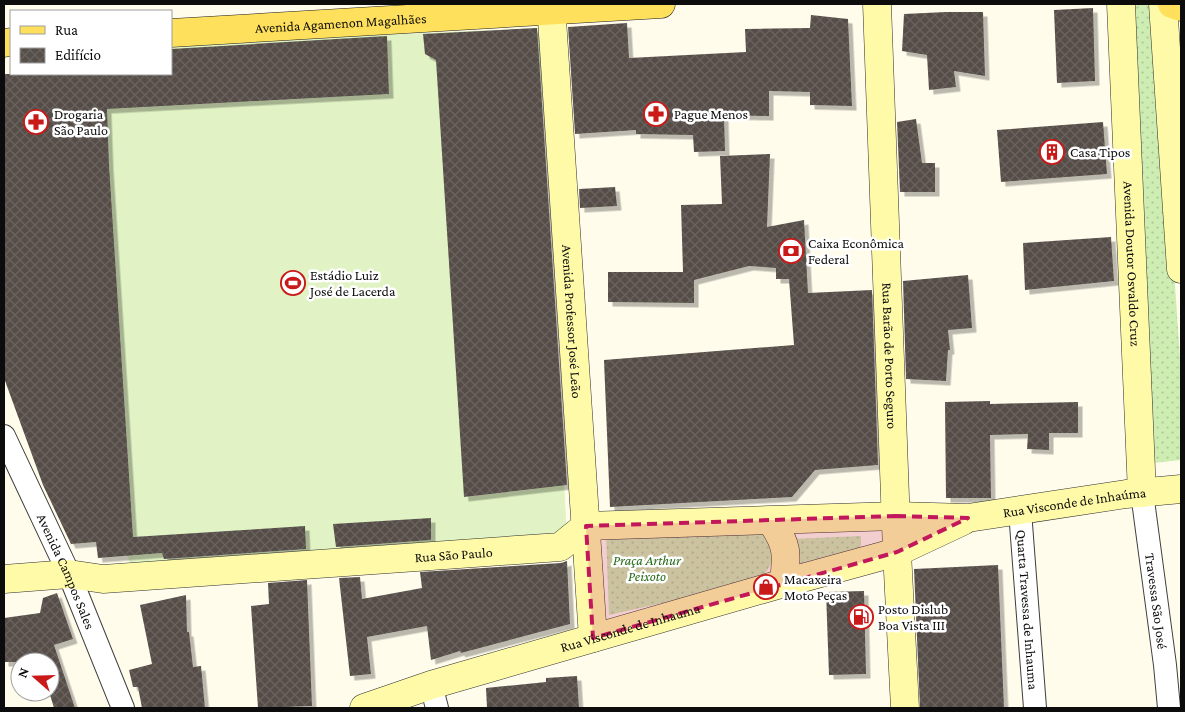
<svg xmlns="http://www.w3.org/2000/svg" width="1185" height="712" font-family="'Crimson Pro',serif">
	<defs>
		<pattern id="grass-dots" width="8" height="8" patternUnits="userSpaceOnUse" patternTransform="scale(1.25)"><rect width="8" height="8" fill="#cdedb2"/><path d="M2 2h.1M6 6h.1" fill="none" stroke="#afca98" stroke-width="1.8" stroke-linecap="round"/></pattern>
		<pattern id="building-cross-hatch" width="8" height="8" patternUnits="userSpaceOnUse" patternTransform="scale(1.25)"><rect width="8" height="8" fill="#564e48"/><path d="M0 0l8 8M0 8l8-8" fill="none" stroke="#69635e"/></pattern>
		<filter id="shadow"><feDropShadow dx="4.5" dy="4.5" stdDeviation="0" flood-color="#0004"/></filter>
	</defs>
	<rect width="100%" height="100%" fill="#fffcec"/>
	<g fill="url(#grass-dots)">
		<path d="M1128,4h15l13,3 25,366v87l-28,3z"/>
		<path d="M761,529l15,27 -16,25 -151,34 -3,-84z"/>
		<path d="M861,536v11l-67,18 -2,-26z"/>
	</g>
	<path fill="#e1f3c4" d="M538,28l29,507 -435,35 -101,-343 47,-153h93v-30z"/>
	<g fill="url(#building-cross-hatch)" filter="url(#shadow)">
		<path d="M1093,8l2,73 -38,2 -3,-73z"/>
		<path d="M946,12h37l2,64 -31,-5 2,16 -27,3 -2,-35 -25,-4 2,-37z"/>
		<path d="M811,15l37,4 4,87 -42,-1v-13l-41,-1v25l-45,-1 1,36 -31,1 -1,-17 -57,-1v-4l-61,4 -7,-107 59,-4 2,35 117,-6 -1,-23 65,-1z"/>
		<path d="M537,28l30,457 -103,12 -28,-437 -11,-6 -2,-20z"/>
		<path d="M387,36l2,58 -282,15 2,56 24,372 172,-11 1,23 -142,10 -2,-6 -64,5 -2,-16 -25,2 -28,-59 -39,-107v-304h167v-25z"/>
		<path d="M916,119l6,44h13v29h-35l-3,-70z"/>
		<path d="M1103,122l4,52 -106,8 -4,-52z"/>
		<path d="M770,154l-3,73 37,-7 4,73 64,-3 6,175 -63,5 -23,27 -182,10 -6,-147 190,-15 -5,-66h-13v-11l-27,-2 -55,14v23l-86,-1v-30h75l-2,-67 41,-1 -2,-48z"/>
		<path d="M615,187l2,19 -37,2 -1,-19z"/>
		<path d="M1111,237l3,44 -89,9 -2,-47z"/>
		<path d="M968,275l4,53 -24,2 2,20h-2l-2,31 -40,-2 -3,-98z"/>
		<path d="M990,401v3l88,-2v31h-29v17l-22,-1 1,-15 -38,1 1,63h-45l-1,-96z"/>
		<path d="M431,518v22l-95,7 -3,-23z"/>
		<path d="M567,561l3,63 -109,29 -1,-2 -29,9 -4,-34 -60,11 4,37 -21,2 -11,-98 21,-1 2,22 60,-11 -2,-16 141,-9z"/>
		<path d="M998,565l6,143h-84l-6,-139z"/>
		<path d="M307,580l5,126 -54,2 -7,-102 18,-2 -1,-21z"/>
		<path d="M864,591l2,83 -37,1 -3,-83z"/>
		<path d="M57,593l16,46 -19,6 21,63h-21l-4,-13v-33h-46v-44l36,-5 3,-15z"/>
		<path d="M186,595l1,37h2l4,35 8,-1 4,42h-63l-4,-21h-5l-4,-17 23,-6 -12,-59z"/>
		<path d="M577,676l2,32h-92l-1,-20 60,-6v-4z"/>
	</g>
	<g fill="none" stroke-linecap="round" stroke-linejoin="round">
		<defs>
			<g id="street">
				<path id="s1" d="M4,436l65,138 54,134"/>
				<path id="s2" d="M1142,493l23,172 4,43"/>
				<path id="s3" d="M1020,511l15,197"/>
				<path d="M431,685l6,23"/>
			</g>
			<g id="secondary">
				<path id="s4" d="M551,4l42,634"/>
				<path id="s5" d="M877,4l20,548 8,156"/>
				<path id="s6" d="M1121,4l21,489"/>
				<path d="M1163,4l18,265"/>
				<path d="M771,521c17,24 16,33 13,62"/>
				<path id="s7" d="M4,579l65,-5 34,5 457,-32 26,-21 310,-10 72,2 158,-24 55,-5"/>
				<path id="s8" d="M364,708l67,-23 353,-102 113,-31 66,-31"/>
			</g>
			<g id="primary">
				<path d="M1172,4l9,3"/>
				<path id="s9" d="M171,33l490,-29"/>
				<path d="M4,43l7,-1"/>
			</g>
		</defs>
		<use href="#street" stroke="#3f3f3f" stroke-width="24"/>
		<use href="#secondary" stroke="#2e2e2e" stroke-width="29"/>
		<use href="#primary" stroke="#1d1d1d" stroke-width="29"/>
		<use href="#street" stroke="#fff" stroke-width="22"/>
		<use href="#secondary" stroke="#fffaa7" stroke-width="28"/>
		<use href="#primary" stroke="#ffe05c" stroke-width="28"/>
	</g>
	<path fill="#c2185b" fill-opacity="0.2" stroke="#c2185b" stroke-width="4" stroke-dasharray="10 6" stroke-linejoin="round" d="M896,516l72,2 -71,34 -304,86 -7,-112z"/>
	<defs>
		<symbol id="pharmacy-ring" viewBox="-11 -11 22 22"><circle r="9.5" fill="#fff" stroke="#c91918" stroke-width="1.5"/><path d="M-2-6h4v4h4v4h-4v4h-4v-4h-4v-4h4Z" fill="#c91918"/></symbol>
		<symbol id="building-ring" viewBox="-11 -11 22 22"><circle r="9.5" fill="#fff" stroke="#c91918" stroke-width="1.5"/><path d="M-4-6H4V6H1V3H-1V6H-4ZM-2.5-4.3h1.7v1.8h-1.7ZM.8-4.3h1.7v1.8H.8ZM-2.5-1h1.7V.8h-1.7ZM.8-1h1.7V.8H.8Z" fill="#c91918"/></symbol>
		<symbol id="bank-ring" viewBox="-11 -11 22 22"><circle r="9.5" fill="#fff" stroke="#c91918" stroke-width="1.5"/><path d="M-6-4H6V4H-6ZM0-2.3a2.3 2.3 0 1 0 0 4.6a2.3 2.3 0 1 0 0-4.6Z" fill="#c91918"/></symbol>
		<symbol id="stadium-ring" viewBox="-11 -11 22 22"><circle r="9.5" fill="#fff" stroke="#c91918" stroke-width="1.5"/><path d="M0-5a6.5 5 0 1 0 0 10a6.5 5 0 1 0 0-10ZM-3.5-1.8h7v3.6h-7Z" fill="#c91918"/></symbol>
		<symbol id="shop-ring" viewBox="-11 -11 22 22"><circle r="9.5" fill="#fff" stroke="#c91918" stroke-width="1.5"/><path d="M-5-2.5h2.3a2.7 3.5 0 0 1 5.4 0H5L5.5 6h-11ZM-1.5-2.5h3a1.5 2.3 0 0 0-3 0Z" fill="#c91918"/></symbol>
		<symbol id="fuel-ring" viewBox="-11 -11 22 22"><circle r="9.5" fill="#fff" stroke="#c91918" stroke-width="1.5"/><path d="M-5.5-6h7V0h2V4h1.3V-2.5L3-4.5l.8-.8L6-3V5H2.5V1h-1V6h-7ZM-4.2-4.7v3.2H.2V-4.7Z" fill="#c91918"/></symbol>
	</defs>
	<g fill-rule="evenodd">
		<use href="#pharmacy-ring" x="642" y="100" width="28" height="28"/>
		<use href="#pharmacy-ring" x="22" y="108" width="28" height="28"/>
		<use href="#building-ring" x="1038" y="138" width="28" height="28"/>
		<use href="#bank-ring" x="777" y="237" width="28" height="28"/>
		<use href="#stadium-ring" x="279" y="269" width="28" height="28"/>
		<use href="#shop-ring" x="752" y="573" width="28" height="28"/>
		<use href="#fuel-ring" x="847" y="603" width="28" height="28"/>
	</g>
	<g text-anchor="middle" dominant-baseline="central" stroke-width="5" stroke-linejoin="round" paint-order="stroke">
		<g font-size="14" fill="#0c0c0c" stroke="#fff">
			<text stroke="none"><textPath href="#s9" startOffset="170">Avenida Agamenon Magalhães</textPath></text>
			<text stroke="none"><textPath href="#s6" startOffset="260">Avenida Doutor Osvaldo Cruz</textPath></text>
			<text stroke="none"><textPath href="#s4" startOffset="318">Avenida Professor José Leão</textPath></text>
			<text stroke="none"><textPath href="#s5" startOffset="352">Rua Barão de Porto Seguro</textPath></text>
			<text stroke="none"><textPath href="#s7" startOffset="1081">Rua Visconde de Inhaúma</textPath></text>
			<text stroke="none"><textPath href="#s7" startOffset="451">Rua São Paulo</textPath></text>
			<text stroke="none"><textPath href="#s1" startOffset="149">Avenida Campos Sales</textPath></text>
			<text stroke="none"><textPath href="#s2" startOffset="109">Travessa São José</textPath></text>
			<text stroke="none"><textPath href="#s3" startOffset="99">Quarta Travessa de Inhauma</textPath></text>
			<text stroke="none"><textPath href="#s8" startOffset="278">Rua Visconde de Inhauma</textPath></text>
		</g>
		<g font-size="14" fill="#0c0c0c" stroke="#fff" text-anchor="start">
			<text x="54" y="114">Drogaria<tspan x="54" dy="16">São Paulo</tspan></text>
			<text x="674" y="114">Pague Menos</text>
			<text x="1070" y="152">Casa Tipos</text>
			<text x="808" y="243">Caixa Econômica<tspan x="808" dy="16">Federal</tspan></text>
			<text x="310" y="275">Estádio Luiz<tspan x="310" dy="16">José de Lacerda</tspan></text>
			<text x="784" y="579">Macaxeira<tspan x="784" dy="16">Moto Peças</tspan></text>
			<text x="878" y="609">Posto Dislub<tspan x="878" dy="16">Boa Vista III</tspan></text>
		</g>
		<g font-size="14" font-style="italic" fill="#246a17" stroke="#fff">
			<text x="647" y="560">Praça Arthur<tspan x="647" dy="16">Peixoto</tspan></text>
		</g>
	</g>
	<rect width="1185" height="712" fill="none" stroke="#0c0c0c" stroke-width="10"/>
	<rect x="10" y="10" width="162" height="65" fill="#ffffff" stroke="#9e9e9e"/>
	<rect x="20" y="26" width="25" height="8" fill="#ffe05c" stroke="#9e9e9e"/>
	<text x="55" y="35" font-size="15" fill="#0c0c0c">Rua</text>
	<rect x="20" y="48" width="25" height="15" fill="url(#building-cross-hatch)" stroke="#9e9e9e"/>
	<text x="55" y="60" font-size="15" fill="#0c0c0c">Edifício</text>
	<g transform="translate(35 677) rotate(290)"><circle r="24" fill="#ffffff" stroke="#9e9e9e"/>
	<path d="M0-4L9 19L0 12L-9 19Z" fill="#c91918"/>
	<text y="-8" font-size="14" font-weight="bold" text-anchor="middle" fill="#0c0c0c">N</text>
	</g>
</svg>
